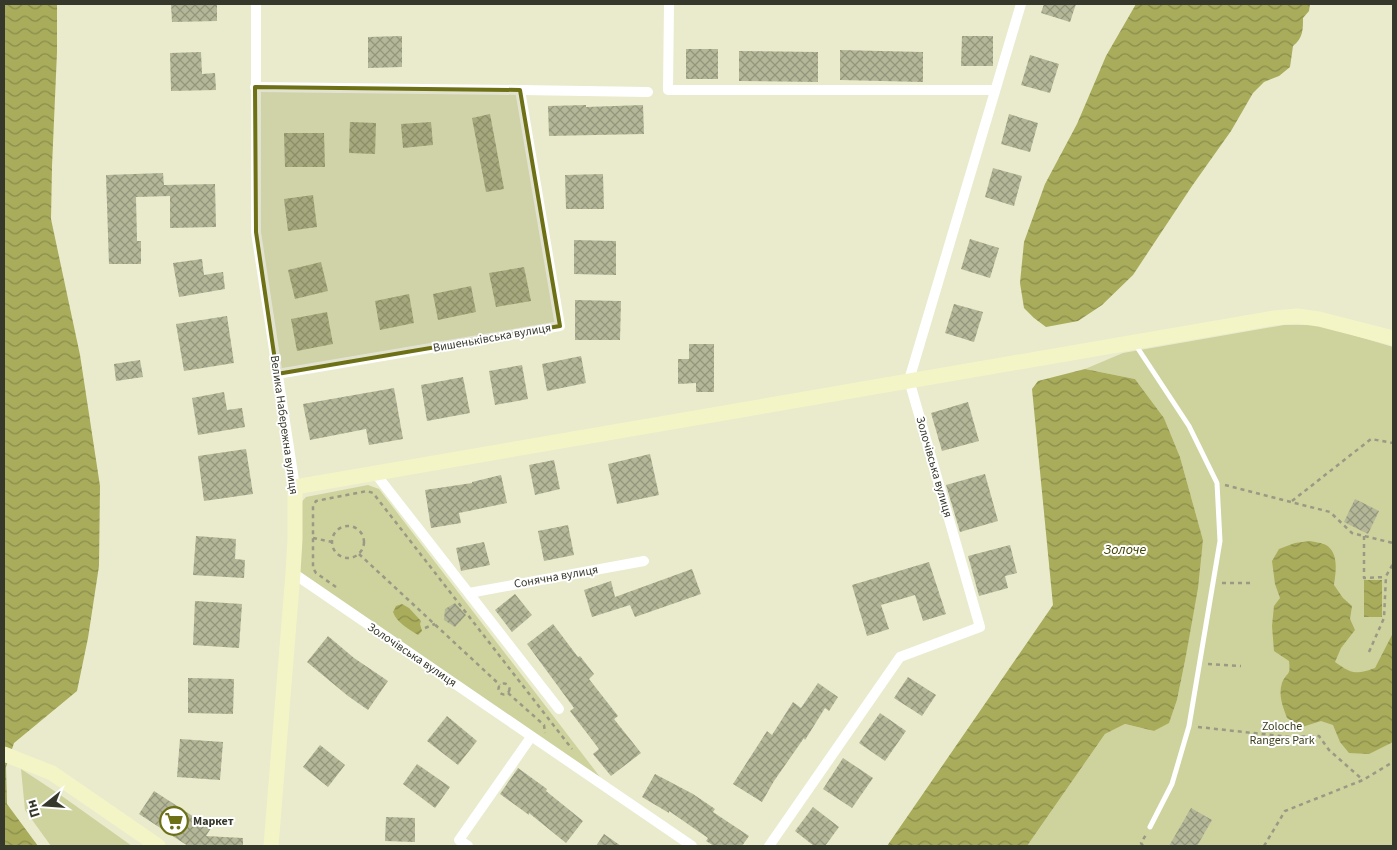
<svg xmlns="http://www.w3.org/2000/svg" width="1397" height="850" font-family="'Source Sans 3',sans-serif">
	<defs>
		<pattern id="water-waves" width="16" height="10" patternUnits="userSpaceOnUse" patternTransform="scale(1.25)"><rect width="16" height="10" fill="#a8ac5b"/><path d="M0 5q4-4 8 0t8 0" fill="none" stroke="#8a8d4b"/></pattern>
		<pattern id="building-cross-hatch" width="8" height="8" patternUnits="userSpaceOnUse" patternTransform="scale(1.25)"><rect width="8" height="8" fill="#b4b798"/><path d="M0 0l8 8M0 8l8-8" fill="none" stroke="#93967c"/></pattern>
	</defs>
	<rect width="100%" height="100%" fill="#e9ebcc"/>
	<g fill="#ced29d">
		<path d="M1284,325h35l74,22v499h-366l78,-112 20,-10 29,7 15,-9 8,-22 8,-39 18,-121 -23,-83 -16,-39 -29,-39 -50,-10 38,-16z"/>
		<path d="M368,485l11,4 221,288 -79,-47 -223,-159v-65l8,-9z"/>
		<path d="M21,769l38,25 73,52h-81l-26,-36z"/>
	</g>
	<g fill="url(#water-waves)">
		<path d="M4,4h53v48l-5,114 -1,53 29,136 20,131 -1,80 -11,72 -11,53 -63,52 -8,24 1,37 31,42h-34z"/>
		<path d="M1136,4h174l-1,7 -6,7c0,12 0,20 -10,28l-3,21 -11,9 -15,6 -11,11 -22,38 -39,55 -59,89 -31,30 -24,16 -32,6 -12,-9 -10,-10 -4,-25 4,-41 21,-58 32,-60 29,-68z"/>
		<path d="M1085,369l50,10 29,39 16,39 23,83 -5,48 -13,73 -8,39 -8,23 -15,8 -29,-7 -20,10 -78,112h-140l166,-241 -21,-216 6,-8z"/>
		<path d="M1310,541c5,1 12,2 16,4 13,8 10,27 8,40l9,13 9,8 -2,13 5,11 -14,18 -6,14c17,12 20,13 40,6l18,-35v109l-24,12 -20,-1 -9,-11 -7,-17 -12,-4 -19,6 -15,-9c-4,-11 -9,-23 -5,-35 5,-12 9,-6 7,-22l-15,-10 -2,-25 2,-20 6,-8 -5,-14 -3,-23 7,-12 16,-6z"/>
		<rect x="1364" y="580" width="18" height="37"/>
		<path d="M402,604l7,4 12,13 -1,3 2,7 -4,4c-9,-6 -21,-12 -25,-23l3,-6z"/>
	</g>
	<g fill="url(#building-cross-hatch)">
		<path d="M171,4h46v17l-45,1z"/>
		<path d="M1044,4h32l-6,18 -29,-9z"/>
		<path d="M402,36v31l-34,1v-31z"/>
		<path d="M962,36h31v30h-32z"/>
		<rect x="686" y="49" width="32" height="30"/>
		<path d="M840,50l83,2v30l-83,-2z"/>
		<path d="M739,51l79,1v30l-79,-1z"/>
		<path d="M201,52l1,22 13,-1 1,17 -45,1 -1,-38z"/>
		<path d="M1030,55l29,9 -9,29 -29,-8z"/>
		<path d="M586,105v2l57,-2 1,29 -95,2 -1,-30z"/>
		<path d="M490,114l14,75 -18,3 -14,-74z"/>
		<path d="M1009,114l29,9 -8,29 -29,-8z"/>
		<path d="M350,122l26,1 -1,31 -26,-1z"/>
		<path d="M431,122l2,23 -30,3 -2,-24z"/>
		<path d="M284,133h40l1,34h-40z"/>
		<path d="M993,168l29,8 -8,30 -29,-9z"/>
		<path d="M163,173l1,12 51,-1 1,43 -46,1v-32l-34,1 1,44h4v23h-32l-3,-89z"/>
		<path d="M603,174l1,35h-38l-1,-34z"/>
		<path d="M313,195l4,32 -29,4 -4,-32z"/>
		<path d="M970,239l29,9 -9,30 -29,-9z"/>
		<path d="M574,240l42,1v34l-42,-1z"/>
		<path d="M202,259l2,16 19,-3 2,17 -46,8 -6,-34z"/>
		<path d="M321,262l7,29 -33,8 -7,-29z"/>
		<path d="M524,267l7,34 -35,6 -7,-34z"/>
		<path d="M471,286l5,26 -38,8 -5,-26z"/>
		<path d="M409,294l5,29 -34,7 -5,-29z"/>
		<path d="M575,300l46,1 -1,39h-45z"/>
		<path d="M954,304l29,8 -9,30 -29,-9z"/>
		<path d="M327,312l6,32 -36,7 -6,-32z"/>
		<path d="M227,316l7,47 -50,8 -8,-47z"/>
		<path d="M689,344h25v48h-18v-9l-18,1v-25h11z"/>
		<path d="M581,356l5,27 -39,8 -5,-27z"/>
		<path d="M140,360l3,17 -27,4 -2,-17z"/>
		<path d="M522,365l6,34 -33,6 -6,-34z"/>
		<path d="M463,377l7,36 -43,8 -6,-36z"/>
		<path d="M394,388l9,51 -34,6 -3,-16 -56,11 -7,-36z"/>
		<path d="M224,392l3,18 15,-2 3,19 -47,8 -6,-37z"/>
		<path d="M968,402l11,39 -37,10 -11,-38z"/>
		<path d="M246,449l7,45 -49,7 -6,-45z"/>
		<path d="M650,454l9,41 -42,9 -9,-40z"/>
		<path d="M554,460l6,29 -25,6 -6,-30z"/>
		<path d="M985,474l13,47 -38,11 -14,-47z"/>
		<path d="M501,475l6,28 -48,10 2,10 -30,5 -6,-38 47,-7v-1z"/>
		<path d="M1355,499l24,12 -11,23 -24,-12z"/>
		<path d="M568,525l6,30 -30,6 -6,-30z"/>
		<path d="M196,536l40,3 -1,20 10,1 -1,18 -51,-3z"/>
		<path d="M484,542l6,23 -29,6 -5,-23z"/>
		<path d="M1010,545l7,28 -12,3 3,12 -29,8 -11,-40z"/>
		<path d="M929,562l17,52 -23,7 -8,-26 -34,10 8,24 -22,7 -15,-51z"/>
		<path d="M692,569l9,25 -66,23 -5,-12 -38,12 -8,-27 27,-9 4,16z"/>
		<path d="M515,594l17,21 -20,17 -17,-22z"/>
		<path d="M195,601l47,3 -3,44 -46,-3z"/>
		<path d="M455,603l11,12 -11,12 -11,-7 1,-11z"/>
		<path d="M553,624l25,33 2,-1 14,18 -5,5 29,37 -4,3 27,34 -30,23 -18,-22 6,-5 -29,-38 4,-3 -47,-64z"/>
		<path d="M328,636l26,22 34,23 -20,29 -20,-14 -41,-34z"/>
		<path d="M908,677l28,18 -14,21 -28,-18z"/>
		<path d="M188,678l46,1 -1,35 -45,-1z"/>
		<path d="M818,683l20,14 -9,14 -4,-3 -20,32 -1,-2 -30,43 -12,21 -29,-18 34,-53 5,4 21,-33 8,6z"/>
		<path d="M880,713l26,18 -21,30 -26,-18z"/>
		<path d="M447,716l30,25 -19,24 -31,-24z"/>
		<path d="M180,739l43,3 -3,38 -43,-3z"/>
		<path d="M320,745l25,20 -17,22 -25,-20z"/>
		<path d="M843,758l30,20 -21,30 -29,-19z"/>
		<path d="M417,764l33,23 -15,21 -32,-24z"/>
		<path d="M518,768l29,21 -1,2 37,30 -17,22 -37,-30v2l-29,-21z"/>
		<path d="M655,774l38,20 22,15 -2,3 36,24 -7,10h-28l-8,-5 2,-3 -39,-27v2l-27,-16z"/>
		<path d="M154,791l57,37 -5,8 37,2v8h-55l-49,-32z"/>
		<path d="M813,807l26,20 -14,19h-11l-19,-15z"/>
		<path d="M1191,808l21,12 -15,26h-28z"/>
		<path d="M386,817l29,1v24l-30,-1z"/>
		<path d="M604,834l17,12h-25z"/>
	</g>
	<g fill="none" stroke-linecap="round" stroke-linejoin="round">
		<g stroke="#999a84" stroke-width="2.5" stroke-dasharray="4 4" stroke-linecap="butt">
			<path d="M1225,485l105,27 22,21 41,10"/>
			<path d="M1292,501l79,-62 22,4"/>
			<circle cx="348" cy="542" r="16"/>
			<path d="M1364,536v42l21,-1"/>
			<path d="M313,538l19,4"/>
			<path d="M359,554l141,131"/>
			<path d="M1222,583h28"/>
			<path d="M336,587l-20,-14 -3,-5v-62l3,-5 51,-10 6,2 199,256"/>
			<path d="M425,628l10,-4"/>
			<path d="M1369,652l15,-34 2,-42 7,-12"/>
			<path d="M1208,664l33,2"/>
			<circle cx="504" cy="689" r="5.5"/>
			<path d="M508,693l36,32 1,8"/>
			<path d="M1198,727l92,10 29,-1 10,14 34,30"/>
			<path d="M1143,846l-2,-3 6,-10"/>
			<path d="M1264,846l21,-35 78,-31 30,-18"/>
		</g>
		<path stroke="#fff" stroke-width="5" d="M1135,344l54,82 28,57 3,58 -31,185 -17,58 -22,43"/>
		<g stroke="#fff" stroke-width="10">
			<path d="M256,4v228l39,255"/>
			<path d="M669,4l-1,86h327"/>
			<path d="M255,87l265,3 40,236 -283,48"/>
			<path d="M520,90l128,2"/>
			<path d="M375,473l184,236"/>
			<path d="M293,573l399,273"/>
			<path d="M469,593l175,-32"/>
			<path d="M468,846l-9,-6 72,-103"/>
			<path d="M769,846l131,-189 80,-30 -71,-247 112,-376"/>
		</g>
		<g stroke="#f4f5c6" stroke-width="15">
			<path d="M4,754l48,19 106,73"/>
			<path d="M271,846l22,-273 2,-34v-52l979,-169 23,-2 22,3 74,19"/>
		</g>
	</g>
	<path fill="#6d7014" fill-opacity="0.2" stroke="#6d7014" stroke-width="4" stroke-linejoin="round" d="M255,87l265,3 40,236 -283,48 -21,-142z"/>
	<defs>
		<symbol id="supermarket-ring" viewBox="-11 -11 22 22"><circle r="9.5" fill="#fff" stroke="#6d7014" stroke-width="1.5"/><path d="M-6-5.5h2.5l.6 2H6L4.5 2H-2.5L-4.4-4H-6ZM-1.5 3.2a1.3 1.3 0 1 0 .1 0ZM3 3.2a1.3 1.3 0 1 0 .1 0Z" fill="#6d7014"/></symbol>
	</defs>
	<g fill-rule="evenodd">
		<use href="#supermarket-ring" x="158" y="805" width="32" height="32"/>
	</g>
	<g text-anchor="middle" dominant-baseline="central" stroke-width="4" stroke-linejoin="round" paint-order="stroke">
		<g font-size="12" fill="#37382c" stroke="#fff">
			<text transform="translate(492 338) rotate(-10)">Вишеньківська вулиця</text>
			<text transform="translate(284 425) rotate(82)">Велика Набережна вулиця</text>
			<text transform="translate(934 467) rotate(74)">Золочівська вулиця</text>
			<text transform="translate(556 577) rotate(-10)">Сонячна вулиця</text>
			<text transform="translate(412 655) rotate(34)">Золочівська вулиця</text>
		</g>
		<g font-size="12" fill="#3d3f1b" stroke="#fff">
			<text x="1282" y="726">Zoloche<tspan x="1282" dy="14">Rangers Park</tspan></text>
		</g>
		<g font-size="12" font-weight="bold" fill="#37382c" stroke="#fff" text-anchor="start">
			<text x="193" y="821">Маркет</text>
		</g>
		<g font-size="14" font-style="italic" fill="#454705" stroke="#fff">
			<text x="1125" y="550">Золоче</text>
		</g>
	</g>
	<rect width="1397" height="850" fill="none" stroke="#37382c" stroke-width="10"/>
	<g transform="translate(45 805) rotate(253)" stroke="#ffffff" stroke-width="4" paint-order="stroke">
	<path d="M0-4L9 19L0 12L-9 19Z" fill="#37382c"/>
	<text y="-8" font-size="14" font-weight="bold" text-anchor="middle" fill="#37382c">Пн</text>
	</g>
</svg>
